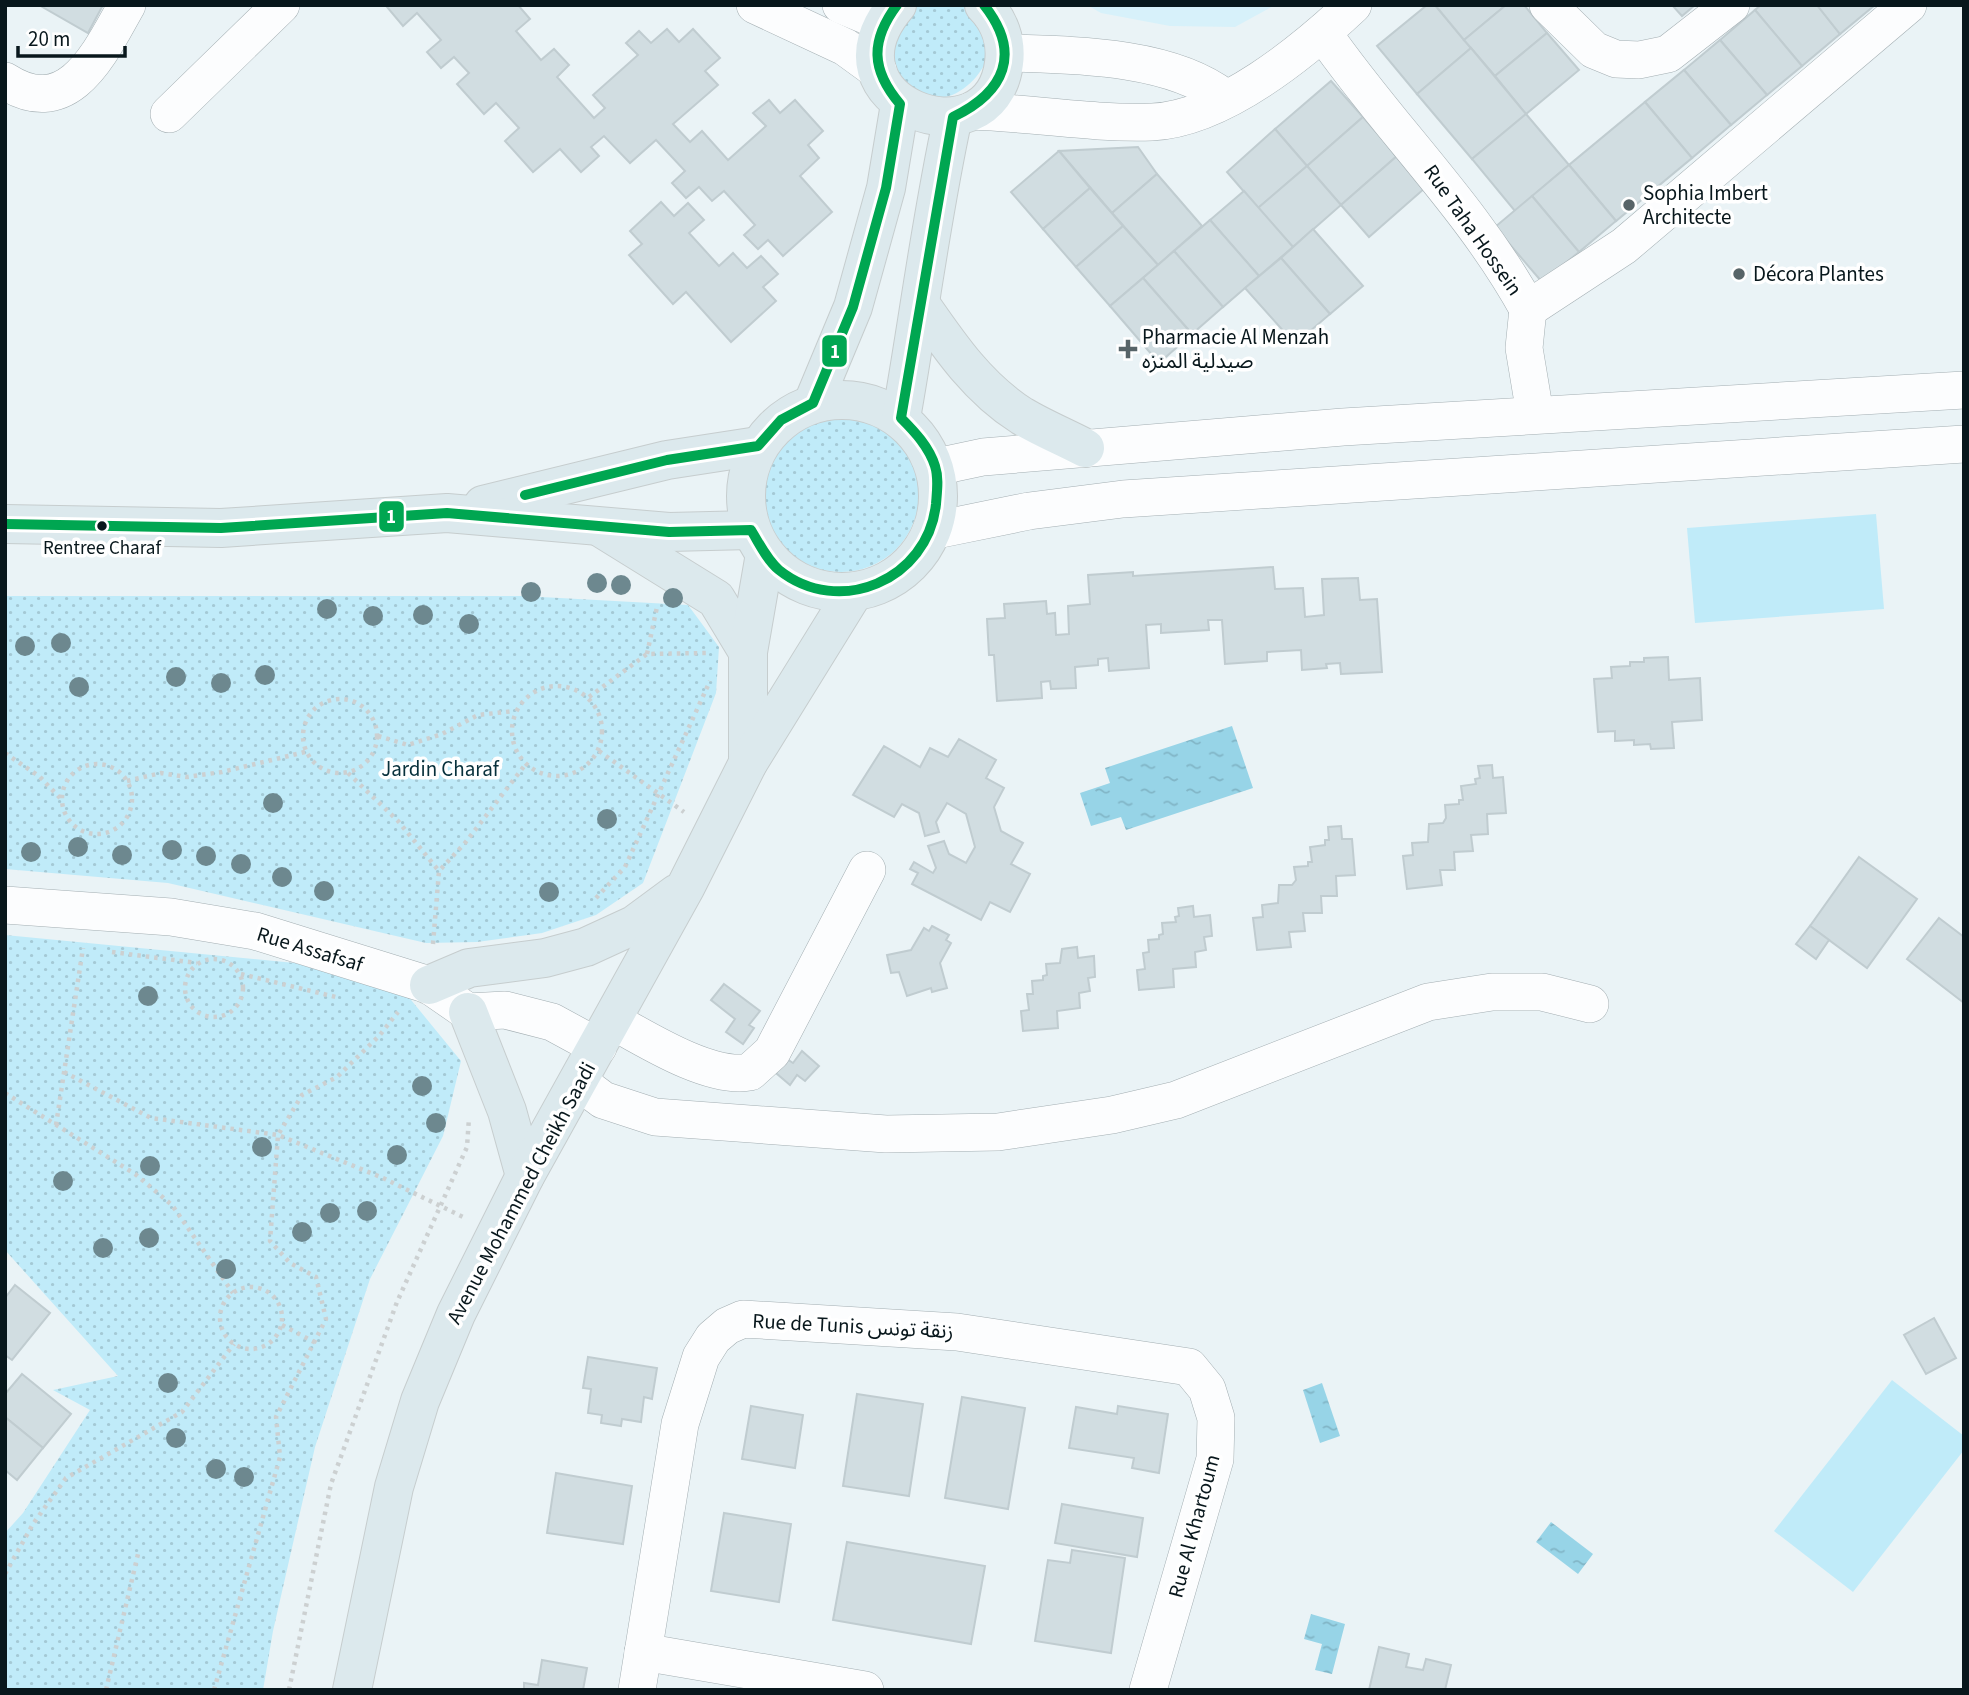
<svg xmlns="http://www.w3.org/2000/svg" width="1969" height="1695" font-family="'Source Sans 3','Noto Sans Arabic',sans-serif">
	<defs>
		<pattern id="park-dots" width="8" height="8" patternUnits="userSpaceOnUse" patternTransform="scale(1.75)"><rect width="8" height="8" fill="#c0ebf9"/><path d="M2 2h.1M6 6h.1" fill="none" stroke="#a4c9d5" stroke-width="1.8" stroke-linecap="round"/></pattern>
		<pattern id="water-ripples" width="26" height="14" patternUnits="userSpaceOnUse" patternTransform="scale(1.75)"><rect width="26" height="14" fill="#97d4e7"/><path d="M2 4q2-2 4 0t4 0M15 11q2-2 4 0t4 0" fill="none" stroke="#81b5c6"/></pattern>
	</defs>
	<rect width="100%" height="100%" fill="#eaf3f6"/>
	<path fill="#d7f1fa" d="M1087,5h188l-40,22 -65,-1 -69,-13z"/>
	<g fill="url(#park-dots)">
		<path d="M907,5h61l11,10 8,44c-11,27 -45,53 -75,31 -7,-6 -13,-13 -20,-20l-2,-45z"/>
		<circle cx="841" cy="494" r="78"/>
		<path d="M5,596h518l165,9 31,42 -3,46 -73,190 -47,32 -54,18 -65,9 -51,1 -258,-60 -163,-14z"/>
		<path d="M5,935l290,28 112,32 54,66 -18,75 -73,143 -55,168 -42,184 -10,59h-258v-157l18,-20 67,-103 -37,-20 65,-14 -113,-126z"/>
	</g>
	<g fill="#c0ebf9">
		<path d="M1876,514l8,95 -189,14 -8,-95z"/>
		<path d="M1892,1380l72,56v14l-111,142 -79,-61z"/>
	</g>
	<g fill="url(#water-ripples)">
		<path d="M1232,726l21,62 -127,42 -5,-13 -30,9 -11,-33 30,-10 -5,-15z"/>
		<path d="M1322,1383l18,53 -20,7 -17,-53z"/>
		<path d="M1551,1522l42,32 -15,20 -42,-32z"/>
		<path d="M1311,1614l34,10 -13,50 -17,-4 7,-26 -18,-5z"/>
	</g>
	<g fill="#d1dde1" stroke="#c0ccd0" stroke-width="2">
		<path d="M39,5h64l-15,28z"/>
		<path d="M390,5h128l12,14 -14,12 25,29 13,-11 15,16 -12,12 37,41 11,-10 -12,-13 45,-40 -12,-12 13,-12 12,12 16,-14 12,13 14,-13 27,29 -15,13 13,14 -45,39 17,18 12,-11 26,29 38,-34 -13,-13 16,-13 11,13 15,-13 28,31 -15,14 11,13 -19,18 32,36 -49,44 -15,-16 -10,9 -14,-14 11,-10 -31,-34 -12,10 -13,-14 -13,11 -14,-15 13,-12 -29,-31 -26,23 -26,-27 -13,11 8,9 -18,16 -21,-23 -27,23 -28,-31 14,-13 -23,-25 -12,11 -27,-30 12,-11 -15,-16 -13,11 -14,-16 14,-12 -24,-27 -14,13 -16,-19z"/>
		<path d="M1427,5h8l36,43 -54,46 -40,-48z"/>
		<path d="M1435,5h71l-42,35z"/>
		<path d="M1506,5h18l23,28 -52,43 -31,-36z"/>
		<path d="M1672,5h23l-13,11z"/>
		<path d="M1761,5h56l23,29 -38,32 -47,-56z"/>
		<path d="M1817,5h58l-35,29z"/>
		<path d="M1755,10l47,56 -35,29 -47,-55z"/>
		<path d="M1547,33l32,37 -53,44 -31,-38z"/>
		<path d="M1720,40l47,55 -36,30 -47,-55z"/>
		<path d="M1471,48l55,66 -54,45 -55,-65z"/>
		<path d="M1684,70l47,55 -39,33 -47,-56z"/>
		<path d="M1331,81l32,36 -56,49 -32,-37z"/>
		<path d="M1645,102l47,56 -76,63 -47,-56z"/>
		<path d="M1526,114l43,51 -54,46 -43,-52z"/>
		<path d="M1363,117l34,39 -56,49 -34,-39z"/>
		<path d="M1275,129l32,37 -49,42 -31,-36z"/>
		<path d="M1138,147l19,27 -45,39 -53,-62z"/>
		<path d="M1059,151l31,37 -47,41 -32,-37z"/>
		<path d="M1397,156l28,32 -56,49 -28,-32z"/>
		<path d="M1569,165l47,56 -37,31 -47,-56z"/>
		<path d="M1307,166l34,39 -48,42 -35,-39z"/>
		<path d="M1157,174l45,52 -44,39 -46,-52z"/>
		<path d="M1090,188l33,38 -47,41 -33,-38z"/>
		<path d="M1244,191l49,56 -34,29 -49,-56z"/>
		<path d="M1532,196l47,56 -37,30 -47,-55z"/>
		<path d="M661,202l13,14 14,-13 16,17 -15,13 30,33 14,-13 14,15 14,-12 17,18 -15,13 13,14 -45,41 -45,-50 -13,12 -44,-49 13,-11 -12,-13z"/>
		<path d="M1210,220l49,56 -36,31 -49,-56z"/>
		<path d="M1123,226l35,39 -48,41 -34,-39z"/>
		<path d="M1313,229l50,57 -33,28 -49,-56z"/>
		<path d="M1174,251l49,56 -31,27 -49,-56z"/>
		<path d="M1281,258l49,56 -35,30 -50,-56z"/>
		<path d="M1143,278l49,56 -33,29 -49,-57z"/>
		<path d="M1273,567l2,22 28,-1 2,29 19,-2 -2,-36 36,-1 2,22 17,-1 5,73 -41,2 -1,-11 -14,1 1,4 -25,2 -1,-20 -34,2v9l-42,3 -3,-44h-14l1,10 -48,3v-9l-15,1 3,43 -40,3 -1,-13 -10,1v6l-23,2 1,21 -25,1 -1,-8 -9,1 1,16 -45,3 -3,-46h-5l-2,-36 18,-1 -1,-14 42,-3 1,13 8,-1 1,22 13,-1 -1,-28 22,-2 -2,-29 45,-3v4z"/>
		<path d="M1668,657l1,23 31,-2 2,42 -30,2 2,26 -23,1 -1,-5 -16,1v-5l-19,1v-10l-17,1 -4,-53 18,-1 -1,-11 19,-1v-4h14v-4z"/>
		<path d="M959,739l37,21 -10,18 18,10 -10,19 7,24 22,12 -12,21 19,10 -20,38 -20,-10 -9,18 -69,-36 6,-11 -8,-4 4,-7 19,11 3,-5 -8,-22 16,-5 5,13 17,9 9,-16 -9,-33 -19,-11 -11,19 3,10 -14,4 -6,-23 -17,-9 -8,13 -41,-22 31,-49 36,21 10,-19 18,9z"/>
		<path d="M1492,765l1,13 10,-1 3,36 -19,1 1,20 -17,1 2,16 -19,1 1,18h-15l2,15 -35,4 -4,-33 10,-1 -1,-12 16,-1 1,-18 14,-1 3,-5 -1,-13 14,-1v-4h4l-2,-14 15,-2 -1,-5 5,-1 -2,-12z"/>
		<path d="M1341,826l1,13h10l3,36 -19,1 1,20h-16l1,17h-19l2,18 -16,1 2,15 -34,3 -4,-32 10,-1 -1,-12 16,-2 1,-18h13l4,-5 -2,-13 14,-1v-4h4l-2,-15 15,-2v-5h4l-1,-13z"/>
		<path d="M1859,857l58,42 -50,69 -57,-42z"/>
		<path d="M1193,906l1,11 16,-2 2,21 -8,1 2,13 -11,2 1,15 -23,2 1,18 -35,3 -2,-20 8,-1 -2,-16 6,-1 -1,-12 11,-1v-4l4,-1 -1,-11 14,-1 -1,-5 4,-1 -1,-8z"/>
		<path d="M1939,918l25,19v66l-57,-44z"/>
		<path d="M932,926l17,9 -3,5 5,3 -11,20 7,25 -15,4 -1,-4 -24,8 -8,-24 -8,1 -4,-18 24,-5 13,-22 5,3z"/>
		<path d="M1810,926l19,14 -13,19 -20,-15z"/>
		<path d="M1077,947l1,11 16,-2 1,21 -7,1 2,13 -11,2 1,15 -23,3 1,17 -35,3 -2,-20 8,-1 -2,-16h6l-1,-13 11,-1v-4l4,-1 -1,-11 14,-1 2,-14z"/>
		<path d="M724,984l36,27 -11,14 5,3 -11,16 -17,-12 9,-13 -24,-19z"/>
		<path d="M802,1051l17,15 -14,15 -8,-6 -7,10 -14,-12 11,-14 6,4z"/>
		<path d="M15,1285l35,28 -38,47 -7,-5v-57z"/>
		<path d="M1934,1318l22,40 -30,16 -22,-39z"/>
		<path d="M588,1357l69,11 -5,31 -8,-2 -3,25 -19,-3 -1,7 -20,-3 1,-8 -14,-2 3,-24 -8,-1z"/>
		<path d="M22,1374l49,40 -28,34 -38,-31v-23z"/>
		<path d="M857,1394l66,10 -14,92 -66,-10z"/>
		<path d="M962,1397l63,11 -17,101 -63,-11z"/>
		<path d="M751,1406l52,9 -8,53 -53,-9z"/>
		<path d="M1118,1406l50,8 -9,59 -27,-5 2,-10 -65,-10 7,-41 41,7z"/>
		<path d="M5,1417l38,31 -26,32 -12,-10z"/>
		<path d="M556,1473l76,13 -9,58 -76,-11z"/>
		<path d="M1062,1504l81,14 -6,39 -82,-14z"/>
		<path d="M724,1513l67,11 -12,78 -68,-11z"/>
		<path d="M847,1542l138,24 -14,78 -138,-24z"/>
		<path d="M1072,1550l53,8 -14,95 -76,-12 13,-81 22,3z"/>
		<path d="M1379,1647l30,7 -3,13 17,3 3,-11 25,6 -6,25h-76z"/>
		<path d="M542,1660l45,8 -4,22h-59v-7l14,2z"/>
	</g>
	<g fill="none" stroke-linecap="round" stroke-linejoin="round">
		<defs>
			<g id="minor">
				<path d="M755,5l90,42 33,24"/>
				<path d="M841,5l41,17"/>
				<path d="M1548,5l46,45 22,9 23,1 29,-6 63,-49"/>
				<path d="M1323,33c65,94 150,175 205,276l96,-63 284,-241"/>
				<path d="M1006,53c67,2 164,2 219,45"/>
				<path d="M5,81c65,42 96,-31 122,-76"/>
				<path d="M971,111c60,2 121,13 181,11 70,-3 152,-71 201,-117"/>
				<path d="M169,114l112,-109"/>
				<path d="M1528,309l-4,39 11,66"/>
				<path d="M936,467l47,-10 360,-30 621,-37"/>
				<path d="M931,531l98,-20 94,-12 841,-55"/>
				<path d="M5,905l166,12 84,14 174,54 39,27 37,-2 47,12 46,25"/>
				<path d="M613,1021c34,19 98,59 137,51l22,-20 95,-182"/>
				<path d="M579,1082l24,18 52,17 231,17 112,-2 114,-17 64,-15 252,-98 64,-10h50l48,12"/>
				<path d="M643,1652l222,38"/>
				<path d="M637,1690l43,-266 21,-67 12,-19 14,-12 16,-7 214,13 232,35 18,22 9,29 -1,41 -67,231"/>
			</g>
			<g id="major">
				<path d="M897,5c-83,97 94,163 107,58 3,-22 -5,-43 -20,-58"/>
				<path d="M921,305c29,42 57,83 101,111 20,12 42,21 63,32"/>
				<circle cx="842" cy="496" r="96"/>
				<path d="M813,403l40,-96 33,-119 14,-84"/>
				<path d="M901,418c18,-101 30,-201 52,-301"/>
				<path d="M483,505l184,-45 91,-14"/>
				<path d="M5,524l216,4 226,-15 222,19 82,-2"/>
				<path d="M603,529l113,70 32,53"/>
				<path d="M748,763v-111l17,-98"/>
				<path d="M429,985l40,-17 76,-10 41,-11 48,-22 42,-31"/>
				<path d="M468,1012l39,99 18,65"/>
				<path d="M352,1690l42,-203 26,-86 36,-87 69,-138 161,-290 62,-123 104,-168"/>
			</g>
		</defs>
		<use href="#minor" stroke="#a3aeb2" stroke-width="38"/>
		<use href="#major" stroke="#c6cdce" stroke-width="40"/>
		<g stroke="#ccd0d1" stroke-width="4.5" stroke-dasharray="3.5 5" stroke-linecap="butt">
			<path d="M647,654l10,-47"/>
			<circle cx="557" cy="731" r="45"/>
			<path d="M589,697l58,-43 59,-1"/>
			<circle cx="340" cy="736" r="37"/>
			<path d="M378,736l30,9 34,-11 36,-19 36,-4"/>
			<path d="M599,751l85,61"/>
			<path d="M5,753l35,24 21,22"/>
			<circle cx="97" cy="799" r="35"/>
			<path d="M348,773l50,48 41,50"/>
			<path d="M127,781l34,-8 26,4 35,-5 83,-20"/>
			<path d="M596,898l29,-31 85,-186"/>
			<path d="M433,944l6,-73 26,-28 60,-78"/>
			<path d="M112,952l85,11"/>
			<circle cx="214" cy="988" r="29"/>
			<path d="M241,974l95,23"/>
			<path d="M64,1072l87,46 127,17 105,43 80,39"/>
			<path d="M5,1093l130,81 37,31 61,88"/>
			<path d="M56,1125l27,-177"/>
			<circle cx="251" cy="1318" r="31"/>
			<path d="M282,1325l34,18"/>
			<path d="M5,1574l28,-50 33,-46 116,-66 52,-68"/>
			<path d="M106,1690l32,-136"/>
			<path d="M214,1690l66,-233 -4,-40 50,-98 -10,-42 -26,-14 -20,-22 8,-106 24,-40 35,-18 42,-41 19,-24"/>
			<path d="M289,1690l42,-206 66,-182 70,-155 2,-29"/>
		</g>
		<use href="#minor" stroke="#fcfdfe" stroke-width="37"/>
		<use href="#major" stroke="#dce9ed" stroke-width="38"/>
		<defs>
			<g id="bus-1">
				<path d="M525,495l142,-35 91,-14 23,-26 32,-17 40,-96 33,-119 14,-84c-29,-34 -30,-63 -3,-99"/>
				<path d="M5,524l216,4 226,-15 222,19 82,-2c8,13 16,30 28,40 60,48 149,10 157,-66 1,-13 3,-26 -1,-38 -6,-19 -20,-34 -34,-48l52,-301c52,-25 69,-64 31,-112"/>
			</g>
		</defs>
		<use href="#bus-1" stroke="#fff" stroke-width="16"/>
		<use href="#bus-1" stroke="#00a651" stroke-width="10"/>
	</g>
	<g fill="#6d888f">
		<circle cx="597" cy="583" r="10"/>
		<circle cx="621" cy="585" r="10"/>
		<circle cx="531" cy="592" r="10"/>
		<circle cx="673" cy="598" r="10"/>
		<circle cx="327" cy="609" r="10"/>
		<circle cx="423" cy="615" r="10"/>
		<circle cx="373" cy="616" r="10"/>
		<circle cx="469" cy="624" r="10"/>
		<circle cx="61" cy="643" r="10"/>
		<circle cx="25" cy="646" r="10"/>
		<circle cx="265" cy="675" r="10"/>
		<circle cx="176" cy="677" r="10"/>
		<circle cx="221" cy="683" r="10"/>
		<circle cx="79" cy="687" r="10"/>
		<circle cx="273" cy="803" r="10"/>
		<circle cx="607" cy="819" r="10"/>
		<circle cx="78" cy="847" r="10"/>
		<circle cx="172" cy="850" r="10"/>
		<circle cx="31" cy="852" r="10"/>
		<circle cx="122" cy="855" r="10"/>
		<circle cx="206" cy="856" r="10"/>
		<circle cx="241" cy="864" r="10"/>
		<circle cx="282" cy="877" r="10"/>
		<circle cx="324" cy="891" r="10"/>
		<circle cx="549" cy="892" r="10"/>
		<circle cx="148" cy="996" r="10"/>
		<circle cx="422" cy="1086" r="10"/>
		<circle cx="436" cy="1123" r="10"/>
		<circle cx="262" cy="1147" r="10"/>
		<circle cx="397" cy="1155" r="10"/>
		<circle cx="150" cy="1166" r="10"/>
		<circle cx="63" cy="1181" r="10"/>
		<circle cx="367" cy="1211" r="10"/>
		<circle cx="330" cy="1213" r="10"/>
		<circle cx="302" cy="1232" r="10"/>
		<circle cx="149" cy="1238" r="10"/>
		<circle cx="103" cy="1248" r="10"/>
		<circle cx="226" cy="1269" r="10"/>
		<circle cx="168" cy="1383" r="10"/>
		<circle cx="176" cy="1438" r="10"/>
		<circle cx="216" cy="1469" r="10"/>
		<circle cx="244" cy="1477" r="10"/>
	</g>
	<g fill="#576468" stroke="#fff" stroke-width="2.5">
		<circle cx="1629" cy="205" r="7"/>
		<circle cx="1739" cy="274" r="7"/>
		<path d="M1124.5 338.5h7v7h7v7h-7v7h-7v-7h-7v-7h7z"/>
	</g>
	<circle fill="#08171c" stroke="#fff" stroke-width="2.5" cx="102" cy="526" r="6"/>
	<g text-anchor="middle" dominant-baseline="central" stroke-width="7" stroke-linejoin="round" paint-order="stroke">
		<g font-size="19" fill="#08171c" stroke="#fff">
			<text x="102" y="548">Rentree Charaf</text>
		</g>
		<g font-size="21" fill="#08171c" stroke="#fff" text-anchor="start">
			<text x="1643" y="193">Sophia Imbert<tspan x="1643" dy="24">Architecte</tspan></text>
			<text x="1753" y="274">Décora Plantes</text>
			<text x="1142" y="337">Pharmacie Al Menzah<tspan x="1142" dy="24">صيدلية المنزه</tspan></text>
		</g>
		<g font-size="21" fill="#08171c" stroke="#fff">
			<text transform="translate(1473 230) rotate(55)">Rue Taha Hossein</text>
			<text transform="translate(310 949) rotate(17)">Rue Assafsaf</text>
			<text transform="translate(521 1193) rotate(-62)">Avenue Mohammed Cheikh Saadi</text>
			<text transform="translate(853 1326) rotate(3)">Rue de Tunis زنقة تونس</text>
			<text transform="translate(1194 1526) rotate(-75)">Rue Al Khartoum</text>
		</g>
		<g font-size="21" fill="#07303b" stroke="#fff">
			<text x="440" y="769">Jardin Charaf</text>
		</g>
	</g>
	<g stroke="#fff" stroke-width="2.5">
		<rect x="821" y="334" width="27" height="34" rx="7" fill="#00a651"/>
		<rect x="378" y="500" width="27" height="33" rx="7" fill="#00a651"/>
	</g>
	<g font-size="19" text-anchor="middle" font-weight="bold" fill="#fff">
		<text x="835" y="358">1</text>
		<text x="391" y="523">1</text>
	</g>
	<rect width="1969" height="1695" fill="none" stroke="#08171c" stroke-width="14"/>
	<path d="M18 46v10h107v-10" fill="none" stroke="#08171c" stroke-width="3.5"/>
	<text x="28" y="46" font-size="21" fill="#08171c" stroke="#ffffff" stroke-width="5" paint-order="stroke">20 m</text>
</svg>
